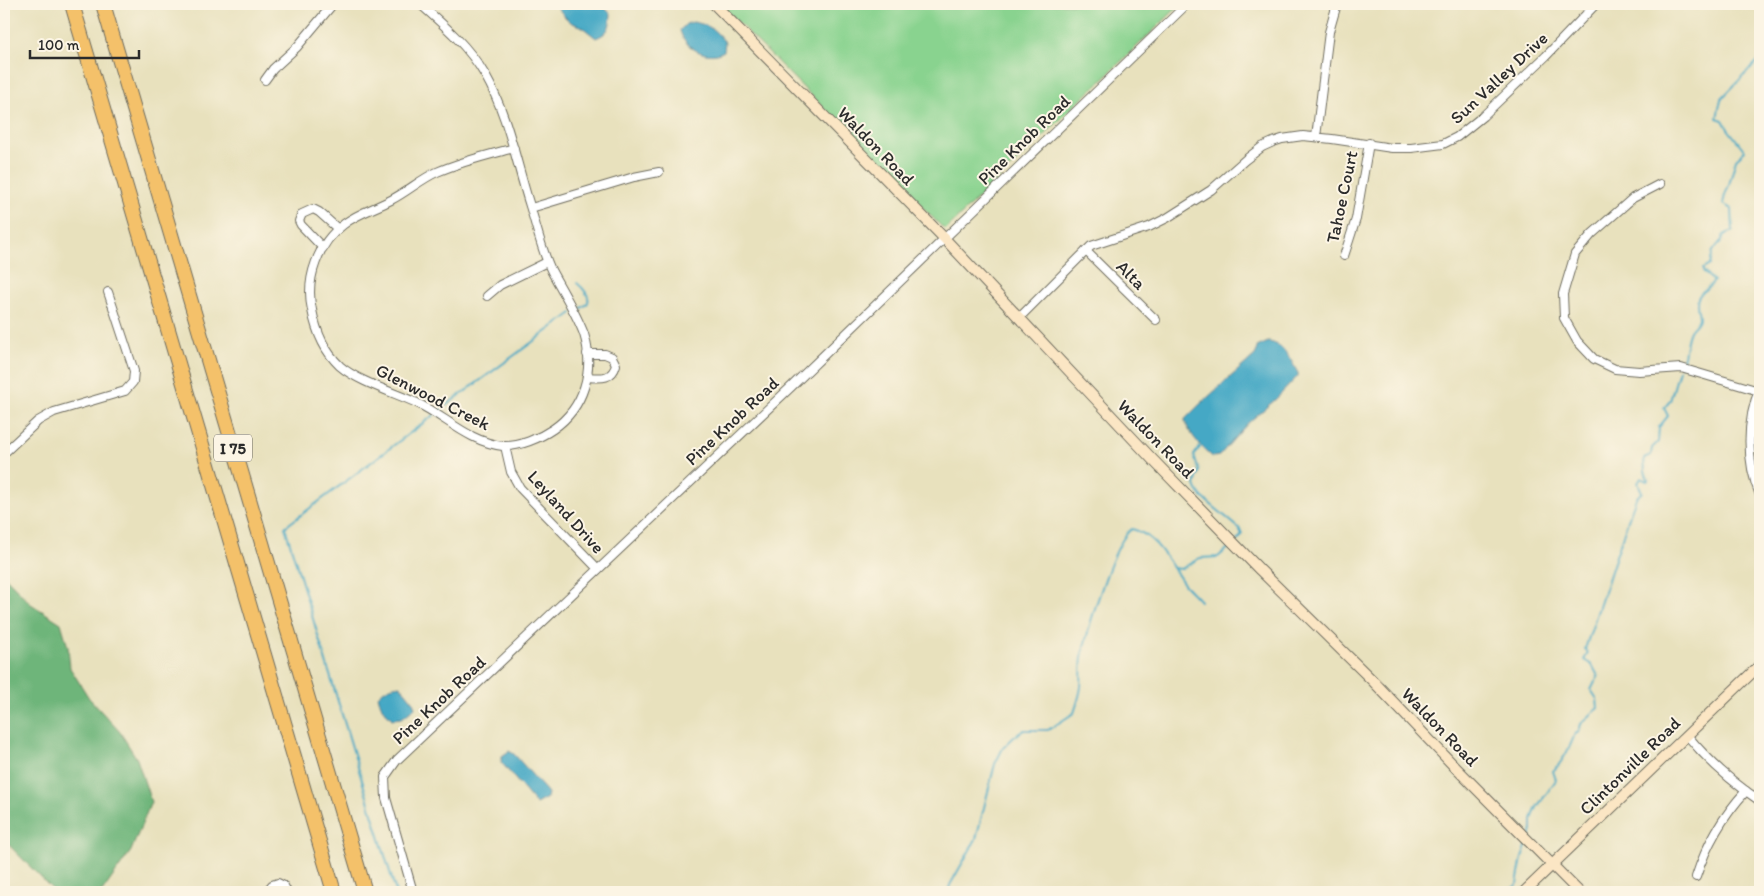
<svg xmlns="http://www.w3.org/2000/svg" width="1764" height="896" font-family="Itim,sans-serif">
	<rect width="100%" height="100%" fill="#fcf5e5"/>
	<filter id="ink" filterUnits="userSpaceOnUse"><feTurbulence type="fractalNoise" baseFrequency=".02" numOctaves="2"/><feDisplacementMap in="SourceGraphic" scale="10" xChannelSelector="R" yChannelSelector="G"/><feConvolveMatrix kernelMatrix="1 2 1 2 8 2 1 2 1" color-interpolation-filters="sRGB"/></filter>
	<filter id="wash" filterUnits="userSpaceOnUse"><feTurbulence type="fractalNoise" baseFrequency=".0096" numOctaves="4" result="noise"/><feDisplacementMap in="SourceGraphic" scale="20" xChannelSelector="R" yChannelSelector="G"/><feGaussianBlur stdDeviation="1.12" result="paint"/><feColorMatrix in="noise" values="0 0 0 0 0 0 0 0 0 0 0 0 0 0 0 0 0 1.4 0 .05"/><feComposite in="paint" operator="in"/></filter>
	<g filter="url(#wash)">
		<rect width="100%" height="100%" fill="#e8e1bd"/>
		<path fill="#89d38f" stroke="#5a7f5d" d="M720,4h461l-236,226z"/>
		<path fill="#6eb57a" stroke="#4c7052" d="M4,576l27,28 30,19 7,24 2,21 19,30 31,34 17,27 14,43 -20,49 -29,41h-47l-51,-52z"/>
		<g fill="#45a8c5" stroke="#386a78">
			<path d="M558,4h43l10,10c-1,13 -2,19 -15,24l-15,-12 -9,-3 -7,-6 -7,-9z"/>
			<path d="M693,22c17,3 21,7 32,20l-1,9c-17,10 -40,-3 -44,-21l6,-6z"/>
			<path d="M1268,342c16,1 23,19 30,31v3l-22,23 -28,24 -29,33 -6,1c-9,-6 -28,-28 -28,-38l14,-14 56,-50 2,-4v-4z"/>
			<path d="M400,685l13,16 2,7 -13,10 -10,1 -10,-11 -4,-12c6,-7 12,-10 22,-11z"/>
			<path d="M509,751l5,3 34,39 -1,5 -11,6 -35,-42 1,-6z"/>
		</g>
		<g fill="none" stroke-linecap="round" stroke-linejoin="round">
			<g stroke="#45a8c5" stroke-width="2">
				<path d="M576,310c3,-1 9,-4 11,-6 5,-7 -5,-17 -10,-21"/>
				<path d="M1681,366c5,-12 4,-24 9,-35 3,-5 8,-7 9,-13 0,-7 -4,-13 -1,-20 4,-9 12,-10 16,-17l-11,-9v-3l7,-4 3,-14 9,-11 2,-5 9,-4 -1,-22 -9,-5 2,-9 4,-10 7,-26 9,-8 -17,-22 -5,-9 -6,-2 4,-19 39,-40"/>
				<path d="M437,412l135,-99"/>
				<path d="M1201,446l-7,9 5,16 -4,14 2,5 5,7 37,31 3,7 -5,6"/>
				<path d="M1174,568l7,1 19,-11 18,-1 13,-11"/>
				<path d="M1530,837l2,-7v-11l5,-12 19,-27 -3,-9c10,-9 17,-24 22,-37l4,-2 2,-8 17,-16 -1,-9 -6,-9 7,-14 -6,-11 -8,-5 4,-7 -3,-4 45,-135 6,-16 6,-6 -4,-9 3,-5 6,3 1,-1 -3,-9 -1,-13 7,-3 1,-7 6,-6 1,-15 9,-11 -4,-8 6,-7 9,-31"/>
				<path d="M396,892l-111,-365 149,-112"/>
				<path d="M948,892l2,-7 26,-46 19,-75 8,-16 12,-12 9,-6h24l26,-17c3,-9 6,-18 7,-26 1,-12 -1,-23 2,-35 5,-23 31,-113 49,-123 25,6 38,36 52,55 5,6 11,11 16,17"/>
				<path d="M1510,892l7,-8 5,-26 5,-14"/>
			</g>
		</g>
	</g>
	<g filter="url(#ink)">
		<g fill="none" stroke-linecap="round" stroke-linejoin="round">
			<defs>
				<g id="street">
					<path d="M420,4c24,21 49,43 65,71 23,40 31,87 45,131 7,22 12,46 22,66 11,20 24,41 32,62 11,36 0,74 -31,95 -13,9 -34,18 -50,17 -34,-4 -57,-29 -86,-43 -22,-10 -60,-22 -77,-37 -16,-15 -24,-35 -28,-56 -7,-31 6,-67 32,-86 14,-11 32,-16 47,-24 16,-8 30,-21 46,-28 25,-11 51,-17 77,-24"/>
					<path d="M265,80l8,-11 24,-22 36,-43"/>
					<path d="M1316,137l13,-105 8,-28"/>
					<path d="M1660,184l-27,14 -41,36 -17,20 -12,40 1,24 13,23 17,18 21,10 24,2 42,-3 78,23"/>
					<path d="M531,208l103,-31 25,-5"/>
					<path d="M323,248l-22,-23 -2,-4 3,-7 11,-5 6,3 19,17"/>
					<path d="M1086,251l70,69"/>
					<path d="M1344,256l12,-37 13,-76"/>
					<path d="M487,296l13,-11 47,-23"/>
					<path d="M1019,318l72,-72 58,-19 18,-9 44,-28 34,-30 17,-13 11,-5 9,-3 21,-3 29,3 60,9h19l32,-4 14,-7 26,-21 63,-60 50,-52"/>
					<path d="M587,354h18l7,3 4,8c-4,15 -16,13 -29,12"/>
					<path d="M1760,388c-14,32 -14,75 0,107"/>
					<path d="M505,446l6,26 9,16 78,81"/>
					<path d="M4,453l34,-32 16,-9 71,-21 8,-9 1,-11 -26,-79"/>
					<path d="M1687,735c21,26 45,47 73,66"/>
					<path d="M1696,877c10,-31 28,-62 50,-86"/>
					<path d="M266,892l6,-7 6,-2 6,3 3,6"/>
					<path d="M413,892l-27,-94 -1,-21 12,-17 395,-374 395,-382"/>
				</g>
				<g id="secondary">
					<path d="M714,4l230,234 209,222 107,110 114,112 83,87 122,123"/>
					<path d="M1524,892l236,-227"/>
				</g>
				<g id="highway">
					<path d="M72,4l262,888"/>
					<path d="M103,4l262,888"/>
				</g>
			</defs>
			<use href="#street" stroke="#6d6b5e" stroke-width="10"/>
			<use href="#secondary" stroke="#6d6b5e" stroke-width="12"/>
			<use href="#highway" stroke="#6d6b5e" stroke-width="16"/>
			<use href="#street" stroke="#fff" stroke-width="8"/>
			<use href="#secondary" stroke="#fbe6c4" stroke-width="10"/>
			<use href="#highway" stroke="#f4c16b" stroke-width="14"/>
		</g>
	</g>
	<g text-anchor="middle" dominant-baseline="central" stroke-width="4" stroke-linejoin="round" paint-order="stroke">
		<rect fill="#fcf5e5" stroke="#6a6863" stroke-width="1" x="214" y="434.5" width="38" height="27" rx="4"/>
		<g font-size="16" font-weight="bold" fill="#2b2b2b">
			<text x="233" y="448">I 75</text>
		</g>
		<g font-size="18" fill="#2b2b2b" stroke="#fcf5e5">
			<text transform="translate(1499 78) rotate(-43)">Sun Valley Drive</text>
			<text transform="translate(1024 140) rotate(-44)">Pine Knob Road</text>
			<text transform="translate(876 146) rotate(46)">Waldon Road</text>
			<text transform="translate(1342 197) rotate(-78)">Tahoe Court</text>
			<text transform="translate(1131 275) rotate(45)">Alta</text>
			<text transform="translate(433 397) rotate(27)">Glenwood Creek</text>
			<text transform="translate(732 421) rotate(-43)">Pine Knob Road</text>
			<text transform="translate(1156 439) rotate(46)">Waldon Road</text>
			<text transform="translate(566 512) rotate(48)">Leyland Drive</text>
			<text transform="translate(439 700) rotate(-43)">Pine Knob Road</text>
			<text transform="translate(1440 727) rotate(46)">Waldon Road</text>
			<text transform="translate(1630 766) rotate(-44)">Clintonville Road</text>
		</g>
	</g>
	<rect width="1764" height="896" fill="none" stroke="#fcf5e5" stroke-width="20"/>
	<path d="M30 50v8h109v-8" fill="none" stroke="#2b2b2b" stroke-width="2.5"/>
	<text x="38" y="50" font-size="15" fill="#2b2b2b" stroke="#fcf5e5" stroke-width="4" paint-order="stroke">100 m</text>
</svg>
